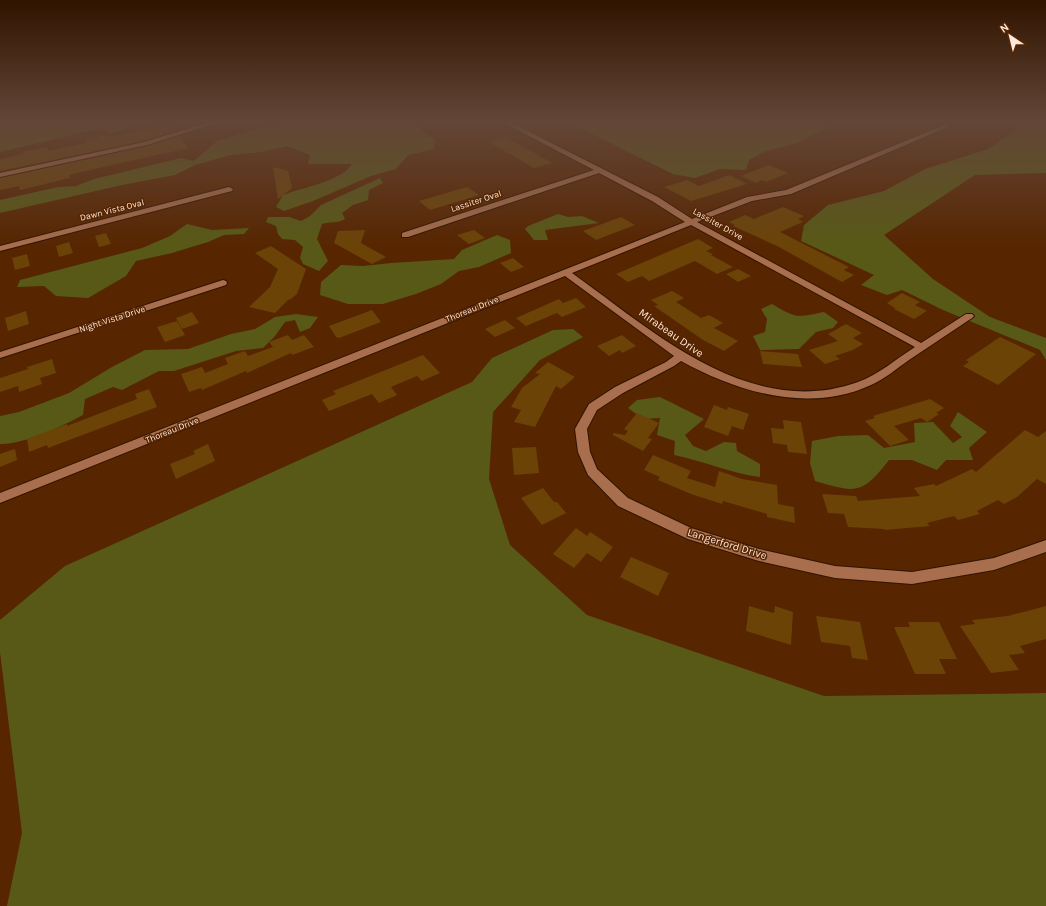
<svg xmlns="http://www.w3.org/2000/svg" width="1046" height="906" font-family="Karla,sans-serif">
	<rect width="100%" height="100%" fill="#572500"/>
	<g fill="#585916">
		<path d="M0,121h132l-3,1 -3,7 -14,4 -10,-5 -102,24z"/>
		<path d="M292,121h133l-6,7 16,12 -1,9 -26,6 -12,14 -25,7 -58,25 -29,10 -8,-4 7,-12c18,-7 59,-14 69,-31h-44l2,-9 -23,-9 -25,6 -32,3 -35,10 -20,10 -53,10 -122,28v-13l58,-13 18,-1 18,-7 87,-21 13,3 23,-20 50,-15z"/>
		<path d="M566,121h305v2l-46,-1 3,6 -31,15 -31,8 -17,9 -3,10 -26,-1 -25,9 -22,-4z"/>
		<path d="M1004,121h42v52l-71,2 -91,60 49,44 57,38 56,21v22l-6,-10 -97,-40 -41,-20 -15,5 -26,-10 13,-10 -73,-34 3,-16 24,-20 56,-14 41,-22 63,-20 33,-22z"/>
		<path d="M380,178l3,5 -14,7 -1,10 -15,5 -11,8 3,6c-8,5 -15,2 -23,5l-5,15 11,22 -9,10 -16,-7 -3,-6 3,-11 -8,-7 -13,-1 -4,-5 -2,-8 -10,-4 2,-5h21l12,4 9,-5 11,-11z"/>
		<path d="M558,214l10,3 14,-1 17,7 -54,7 3,10h-14l-9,-11 3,-3z"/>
		<path d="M187,224l25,6 37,-2 -5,6 -20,1 -16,7 -36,11 -36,8 -10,15 -38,22 -32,-2 -12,-10 -27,1 3,-7 122,-32 28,-12z"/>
		<path d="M497,235l13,5 1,13 -32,14 -20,4 -18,13 -25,10 -33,10h-35l-28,-9 1,-13 20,-17 22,1 28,-3 63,-4 8,-9z"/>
		<path d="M772,304c24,14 24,14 52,8l14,10 -5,6 -17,4 -17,17 -39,1 -7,-14 12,-4 2,-13 -6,-10z"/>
		<path d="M296,314l22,3 -8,11 -10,4 -5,-12 -10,2 -10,14 -12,12 -27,3 -62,20h-15l-37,19 -9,-3 -28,12 -2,16c-20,11 -61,30 -83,29v-28l19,-4 50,-19 43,-26 33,-17 43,-1 43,-15 24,-5 20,-12z"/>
		<path d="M573,329l10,8 -43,23 -47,52 -4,67 21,66 77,70 237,81 222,-3v213h-1039l15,-73 -22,-181v-32l65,-54 407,-184 20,-24 61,-28z"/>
		<path d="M660,397l44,22 -19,16 8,11 13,5 18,-9 12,1 1,8 23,13v13c-31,-4 -56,-16 -86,-22l1,-14 -18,-6 3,-17 -17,1 -15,-11 9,-8z"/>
		<path d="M958,412l29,20 -18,16 4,12h-27l-9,10 -25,-10h-23c-27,35 -33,33 -74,21l-5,-18 2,-22 26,-5 30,-1 16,13 31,-6 -1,-19 19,-1 20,21 9,-6 -12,-11z"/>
	</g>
	<g fill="#6b4307">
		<path d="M169,122l7,9 -32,10 -144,30v-12l24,-5 -1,-2 24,-5 1,4 38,-8 -1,-3 13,-2 3,-3 4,1 4,-1 1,2 41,-8 -2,-3z"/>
		<path d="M180,136l8,12 -111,25 -8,2 1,3 -50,12 -1,-4 -19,4v-12l147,-32z"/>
		<path d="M506,137l46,26 -18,5 -45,-26z"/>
		<path d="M769,165l19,8 -22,9 -4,-2 -6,3 -15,-7z"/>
		<path d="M273,167l15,4 4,17 -14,11z"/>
		<path d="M729,175l18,9 -56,17 -27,-14 23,-7 12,6z"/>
		<path d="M467,187l12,8 -49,15 -11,-9z"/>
		<path d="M783,207l21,9 -6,3 5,3 -23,10 69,35 -5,3 10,5 -12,7 -65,-36 -44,-20 2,-1 -6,-3 16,-7 9,4z"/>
		<path d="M621,217l14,8 -39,15 -13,-9z"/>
		<path d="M365,230l-4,13 25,14 -14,7 -38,-21 4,-12z"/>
		<path d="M474,230l11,8 -16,6 -12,-9z"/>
		<path d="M106,233l5,11 -12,3 -4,-11z"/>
		<path d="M698,239l15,9 -7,3 7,3 -2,1 22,12 -16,7 -22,-13 -46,20 -7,-5 -14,6 -12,-8z"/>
		<path d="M69,242l4,11 -14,4 -3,-11z"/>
		<path d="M271,246l35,23 -9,25 -6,5 -3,1 -13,13 -26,-6 21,-20 8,-18 -23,-16z"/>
		<path d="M27,254l3,12 -15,4 -3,-12z"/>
		<path d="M513,258l11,9 -13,5 -11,-9z"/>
		<path d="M738,269l13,7 -13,6 -12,-8z"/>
		<path d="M672,291l12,7 -8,4 25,16 8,-3 14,8 -9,5 24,13 -14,10 -21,-11 -49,-34 4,-1 -7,-5z"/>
		<path d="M902,293l18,9 -5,3 12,6 -13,8 -20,-10 1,-1 -8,-5z"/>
		<path d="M576,298l10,9 -24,10 -5,-4 -31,13 -10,-8 43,-19 4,4z"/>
		<path d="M372,310l9,12 -42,16 -3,-1 -7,-11z"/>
		<path d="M26,311l3,13 -21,7 -3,-13z"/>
		<path d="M192,312l7,11 -17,6 -6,-11z"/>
		<path d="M505,320l10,8 -20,9 -10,-8z"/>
		<path d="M177,321l8,14 -20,7 -8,-15z"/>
		<path d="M846,324l16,9 -9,5 10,6 -10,6 -18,6 5,3 -15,5 -16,-14 29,-9 -10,-7z"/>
		<path d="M288,335l4,5 12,-5 10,12 -22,8 -1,-2 -44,20 -1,-2 -44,19 -1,-2 -12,4 -8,-18 21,-7 3,6 23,-9 -3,-6 20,-7 3,5 25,-9 -4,-5z"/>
		<path d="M622,335l14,11 -14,7 -2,-3 -11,6 -12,-10z"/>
		<path d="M1000,337l36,17 -38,31 -35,-19 6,-4 -3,-2z"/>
		<path d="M760,351l38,3 4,13 -39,-3z"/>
		<path d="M423,355l17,18 -18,8 -5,-5 -26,11 6,8 -18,8 -7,-9 -43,17 -7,-11 14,-6 -3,-3z"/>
		<path d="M52,359l4,14 -16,5 2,6 -23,8 -1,-6 -18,6v-14l28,-9 -1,-2z"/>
		<path d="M548,362l27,15 -14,12 -5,-3 -21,41 -21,-5 7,-12 -10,-3 11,-19 18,-14 -5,-1z"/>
		<path d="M149,389l8,18 -109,41 -1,-3 -18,7 -2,-13 40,-15v2l70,-27 -2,-5z"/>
		<path d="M930,399l14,9 -8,5 3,1 -12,8 -6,-4 -27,8 15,14 -19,6 -25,-25 10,-3 -2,-2z"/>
		<path d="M714,405l13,5 1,-3 21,7 -6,16 -11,-4 -4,10 -24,-9z"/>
		<path d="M637,413l22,10 -11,15 4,1 -9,12 -30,-16v-2l12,2 3,-4 -4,-2z"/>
		<path d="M783,420l18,2 6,32 -19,-2 -1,-7 -14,-2 -2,-15 13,1z"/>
		<path d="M1025,430l13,7 8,-6v53l-9,-5 -20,18 -13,7 -6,-4 -21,11 3,3 -22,6 -4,-4 -27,7 3,3 -45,4 -1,-1 -36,-2 -4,-13 -16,-1 -6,-19 34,2 2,5 62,-5 -6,-8 20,-4 2,2 36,-17 4,3z"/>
		<path d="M208,444l7,17 -39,18 -6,-15 25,-10 -2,-3z"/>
		<path d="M536,447l3,26 -25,2 -2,-27z"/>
		<path d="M15,449l2,11 -17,7v-13z"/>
		<path d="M653,455l38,16 -4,7 28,9 4,-16 23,8 35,6 1,19 16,3 1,16 -28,-6v-3l-44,-13 -1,3 -31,-10 -33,-14 2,-3 -16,-7z"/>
		<path d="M543,488l11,14h3l9,11 -24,12 -21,-27z"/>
		<path d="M576,528l11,8 3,-4 23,15 -12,15 -14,-9 -13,15 -21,-14z"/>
		<path d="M631,557l38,16 -11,23 -38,-19z"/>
		<path d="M749,606l25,7 1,-7 18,6 -2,33 -45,-14z"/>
		<path d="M1046,606v33l-26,7 5,7 -16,2 10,15 -28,3 -31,-47 15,-2 -3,-4 36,-4z"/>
		<path d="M816,616l44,6 8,38 -16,-2 -2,-12 -29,-4z"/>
		<path d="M908,622h31l18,37h-18l7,15h-31l-21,-47h16z"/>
	</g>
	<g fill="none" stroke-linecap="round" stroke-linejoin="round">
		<defs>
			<g id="street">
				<path d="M213,121h10l-76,24 -147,32v-4l144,-31z"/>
				<path d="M500,121h8l150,76 34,22 55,-22 39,-7 158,-65h4v2l-157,67 -39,7 -55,21 224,121 45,-29h6l2,2 -2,2c-21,14 -42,28 -63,42 -13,9 -24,19 -38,25 -62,29 -134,7 -190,-24l-7,5 -51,27 -26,17 -10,19 3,23 7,17 31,29 63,30 68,21 76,17 77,6 82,-14 52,-18v12l-52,18 -82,14 -77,-6 -76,-17 -71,-22 -70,-33 -30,-31 -10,-23 -3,-23 14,-25 26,-17 51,-25 8,-6 -109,-80 -565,227v-10l685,-271 -33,-21 -53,-28 -191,64h-6v-4l192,-63zM691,225l224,122c-19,12 -37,28 -57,35 -108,39 -206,-52 -286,-109z"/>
				<path d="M229,187l4,2 -1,2 -232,60v-5z"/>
				<path d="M223,280l3,1 1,2 -1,2 -226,73v-6z"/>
			</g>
		</defs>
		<use href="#street" stroke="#301404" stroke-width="2"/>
		<use href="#street" fill="#a86e4d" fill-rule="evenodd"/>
	</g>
	<linearGradient id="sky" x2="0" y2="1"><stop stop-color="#301400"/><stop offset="0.49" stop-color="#634637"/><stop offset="1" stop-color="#634637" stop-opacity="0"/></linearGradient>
	<rect width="1046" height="248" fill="url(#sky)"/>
	<g text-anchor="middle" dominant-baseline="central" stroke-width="3" stroke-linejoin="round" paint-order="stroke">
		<g font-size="9" fill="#fce8dd" stroke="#572500">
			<text transform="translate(476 201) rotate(-18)">Lassiter Oval</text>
			<text transform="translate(112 210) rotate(-14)">Dawn Vista Oval</text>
			<text transform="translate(718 224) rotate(29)">Lassiter Drive</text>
			<text transform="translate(472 309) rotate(-22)">Thoreau Drive</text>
			<text transform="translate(112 319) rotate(-18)">Night Vista Drive</text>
			<text transform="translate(172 430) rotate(-22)">Thoreau Drive</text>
		</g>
		<g font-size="11" fill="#fce8dd" stroke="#572500">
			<text transform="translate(671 333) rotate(35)">Mirabeau Drive</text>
			<text transform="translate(727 544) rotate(17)">Langerford Drive</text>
		</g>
	</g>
	<g transform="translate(1010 36) rotate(325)" stroke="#572500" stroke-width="3" paint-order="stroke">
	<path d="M0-3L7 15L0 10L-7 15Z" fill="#fce8dd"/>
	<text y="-6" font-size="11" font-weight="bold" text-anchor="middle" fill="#fce8dd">N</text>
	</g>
</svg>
